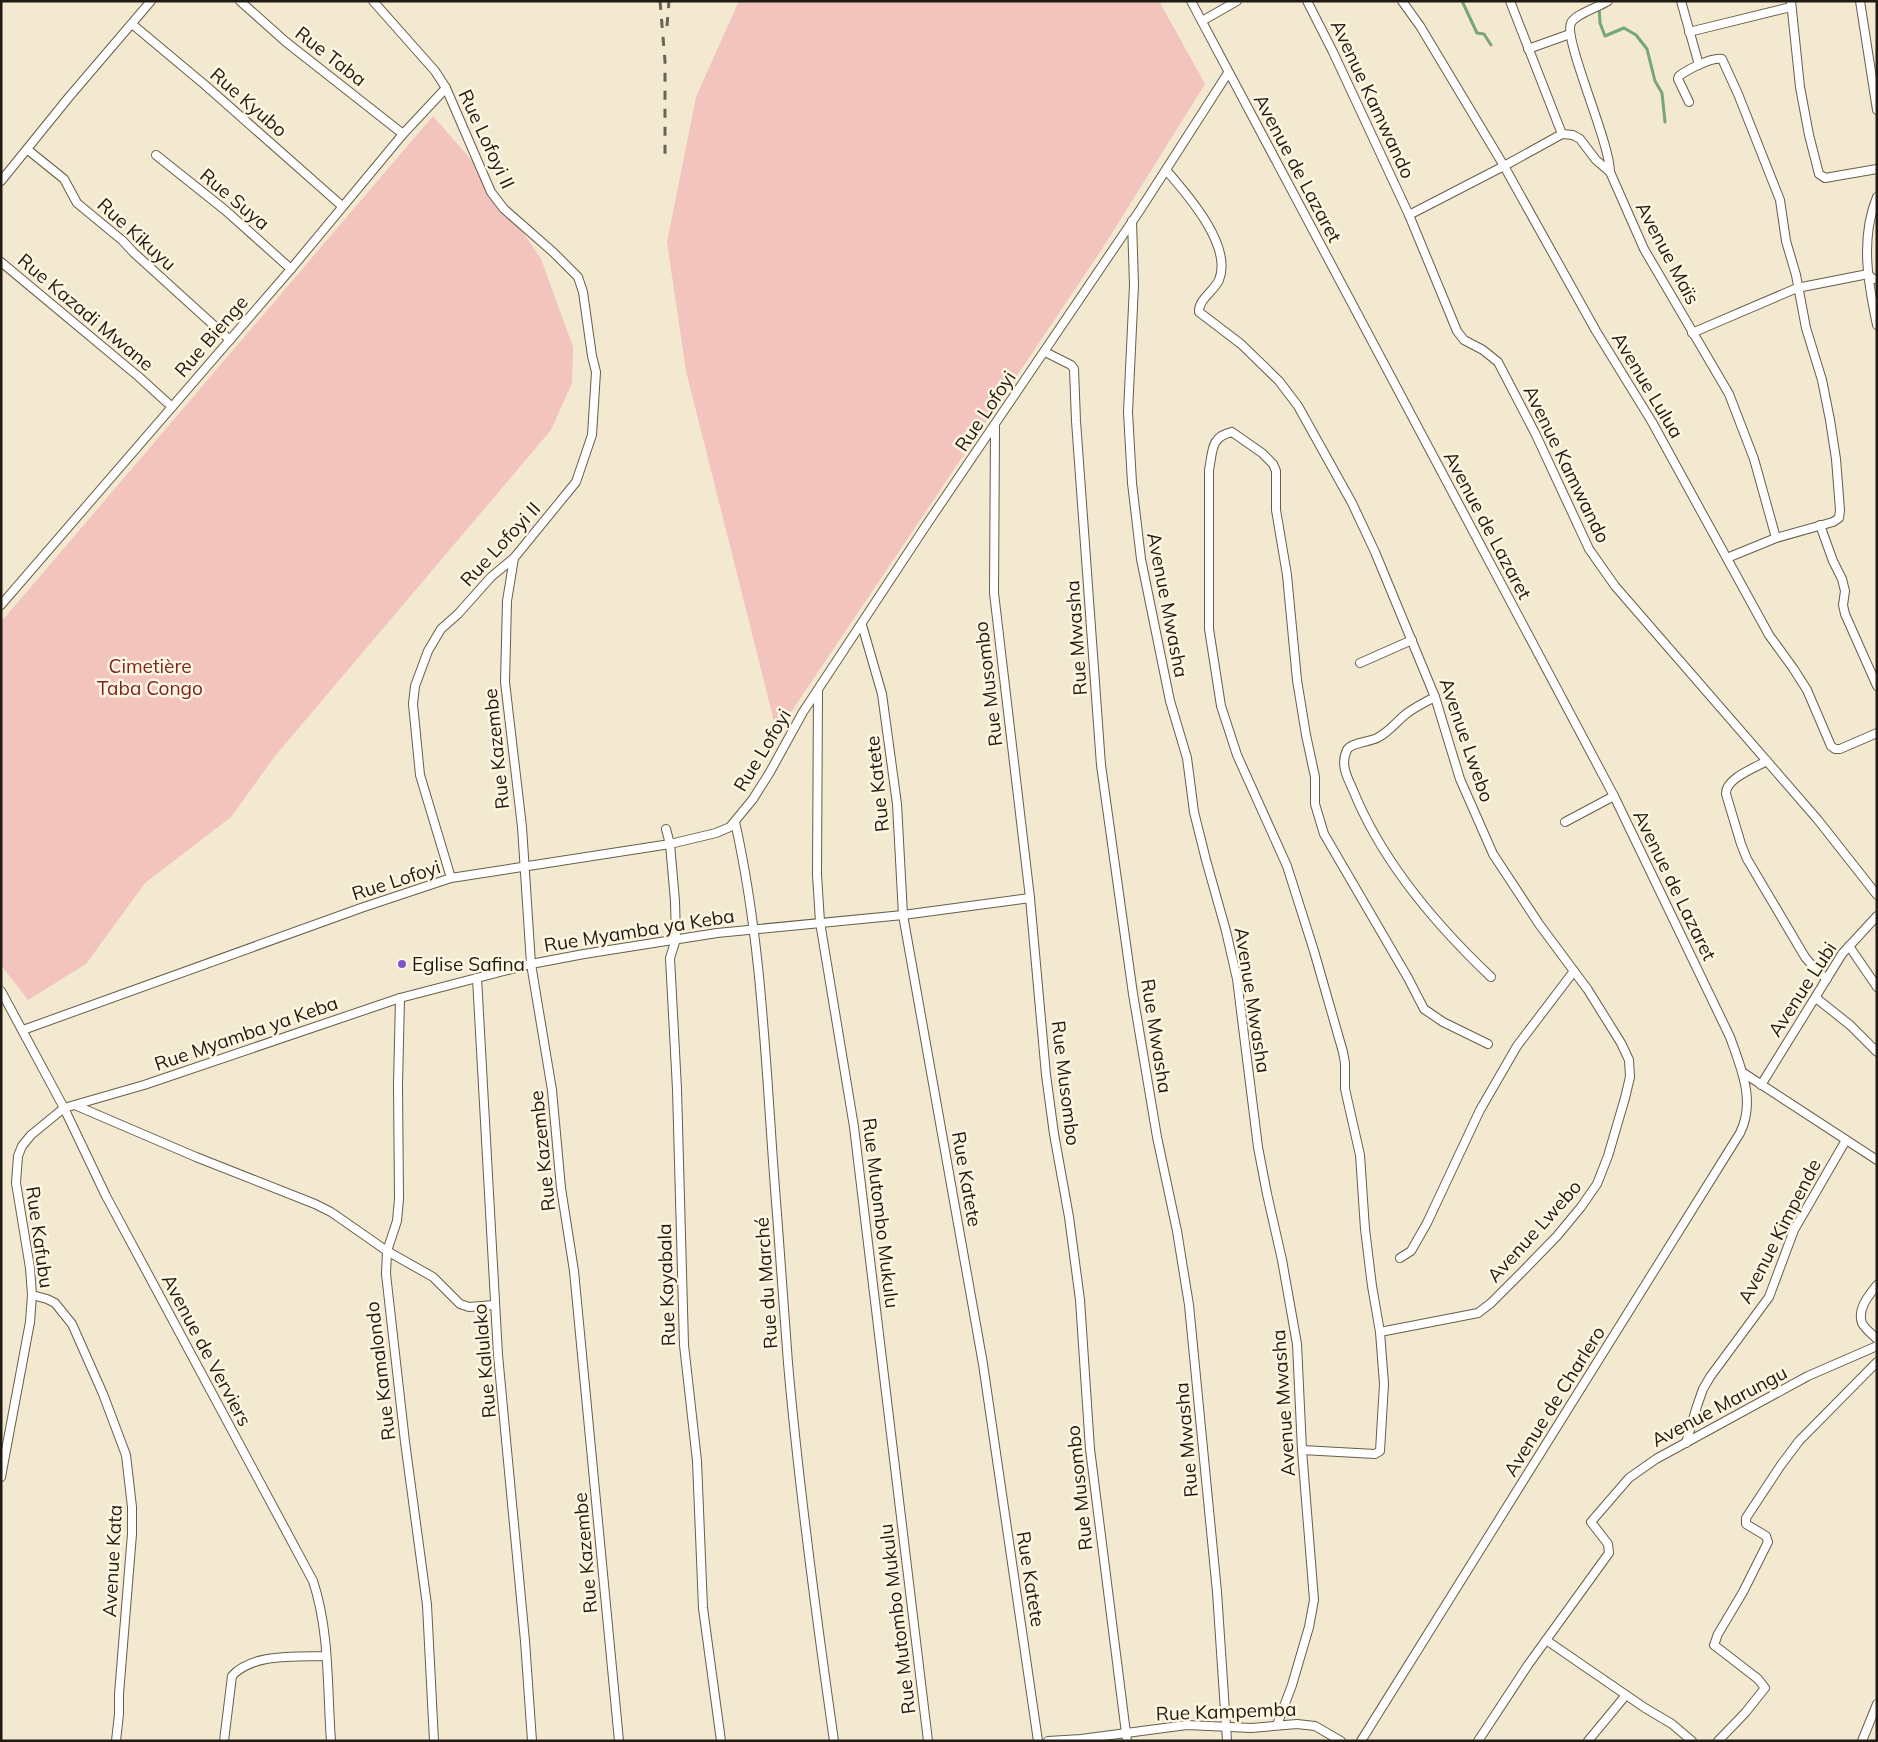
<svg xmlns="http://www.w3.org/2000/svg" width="1878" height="1742" font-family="Mulish,sans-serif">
	<rect width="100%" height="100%" fill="#f3e8d0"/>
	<g fill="#f3c3bd">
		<path d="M739,1h420l46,83 -103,165 -325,484 -91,-362 -19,-129 29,-145z"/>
		<path d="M433,116l48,55 60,88 32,88 -1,36 -21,47 -276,326 -44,61 -86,66 -59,81 -58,36 -27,-35v-343z"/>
	</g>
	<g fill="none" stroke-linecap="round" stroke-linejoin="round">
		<g stroke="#76a776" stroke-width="3">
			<path d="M1462,1l15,32 7,1 7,11"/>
			<path d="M1597,1l2,5 1,17 5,13 19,-8 12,7 11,14 8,32 7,12 3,29"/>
		</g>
		<defs>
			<g id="street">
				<path d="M240,1l46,41 117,92"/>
				<path d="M373,1l62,70 11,17 45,104 13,17 49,43 25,25 5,15 9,64 4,16 -4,63 -16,47 -62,76 -23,19 -33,37 -17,15 -13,22 -13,35 -2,18 7,71 31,103"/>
				<path d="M1191,1l423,795 116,241c11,31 26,64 10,96l-379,608"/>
				<path d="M1307,1l26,51 76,163 48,116 7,9 19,10 15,12 38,73 53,114 26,37 203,234 59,75"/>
				<path d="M1402,1l18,25 84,140 92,165 56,91 117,213 24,33 14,22 24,56 4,3h5l37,-16"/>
				<path d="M1510,1l52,133"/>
				<path d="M1608,1c-9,6 -33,13 -37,22 -8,16 39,119 39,149"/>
				<path d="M1681,1l18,64"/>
				<path d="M1791,1l9,86 9,48 10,39 6,4 52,-9"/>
				<path d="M1860,1l17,109"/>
				<path d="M1202,21l35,-20"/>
				<path d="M132,24l73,61 137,121"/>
				<path d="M1689,32l102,-25"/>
				<path d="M1528,49l42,-15"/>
				<path d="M1689,102l-11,-23 1,-3c8,-6 32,-19 43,-17l16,35 42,106 6,41 10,34 10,53 16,52 8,40 6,39 4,51 -1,8 -6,4 -57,16 -49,20"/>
				<path d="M1562,134l11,1 7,4 16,21 14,12 34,77 85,145 25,65 22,79"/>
				<path d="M28,150l36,29 13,24 46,38 10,11 97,88"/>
				<path d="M156,155l69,55 66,59"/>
				<path d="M1166,170c21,24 67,76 53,110 -5,11 -21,20 -20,32l42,32 38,37 19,25 54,97 23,49 60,145 25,82 33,75 46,70 49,66 33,53 8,17 1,17 -5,21 -17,58 -11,28 -16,23 -24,29 -35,36 -31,31 -13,10 -98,19"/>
				<path d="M1,181l68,-84 82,-96"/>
				<path d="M1877,197c-17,41 -9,86 0,128"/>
				<path d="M1409,215l95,-49 58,-32"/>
				<path d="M1132,221l2,64 -6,127 4,71 9,76 29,142 17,57 7,54 12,48 20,71 11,48 21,168 9,47 15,66 15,84 5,106 12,150 -5,27 -17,58 -15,40"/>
				<path d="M1,262l138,115 33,30"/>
				<path d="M1692,333l105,-45 71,-14 5,5h4"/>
				<path d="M1045,352l26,13 3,4 2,52 25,344 32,229 24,143 20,94 12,74 28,287 10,149"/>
				<path d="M995,427l-1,166 36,305 16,177 8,59 15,83 11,83 10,149 37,292"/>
				<path d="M1820,525l13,36 9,18 3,12 -2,14 2,9 32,72"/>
				<path d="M514,558l-7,43 -2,81 17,145 9,137 21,126 9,98 13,83 45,470"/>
				<path d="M1,605l290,-336 112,-135 43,-46"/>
				<path d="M862,625l20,69 15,110 6,111 80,449 55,377"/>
				<path d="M1360,663l52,-23"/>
				<path d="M818,690l-1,185 3,47 34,205 74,614"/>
				<path d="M1435,697c-10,5 -20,10 -29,17 -10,8 -17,18 -29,24 -8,4 -27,5 -30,12 -7,14 0,27 6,40 29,72 82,134 138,187"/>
				<path d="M1767,761c-13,7 -42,18 -41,33l15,50 6,15 58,98 12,14 10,8"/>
				<path d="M735,822c29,129 31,261 42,392 4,50 7,99 11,149 11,126 28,252 46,378"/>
				<path d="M1565,822l49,-26"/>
				<path d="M666,829l4,15 5,57 1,38 -6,19 7,131 7,256 13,116 6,147 18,133"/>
				<path d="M1849,946l28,41"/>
				<path d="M477,978l21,377 27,286 7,100"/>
				<path d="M1,991l63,117 42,88 207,385c17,51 14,107 18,160"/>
				<path d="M400,998l-2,87 1,114 -2,22 -10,30 -1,23 19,168 22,163 7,136"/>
				<path d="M1816,998l34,27 27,27"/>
				<path d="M23,1030l338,-122 90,-30 219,-34 46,-11 14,-6 23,-28 17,-27 33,-60 124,-188 213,-314 88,-137"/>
				<path d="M1742,1072l135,88"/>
				<path d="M1761,1085l81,-131 35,-38"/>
				<path d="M77,1106l119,51 119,47 16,8 56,39 46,26 27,27 9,3 25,-2"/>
				<path d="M1400,1258l11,-7 16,-28 53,-113 37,-64 57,-75"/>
				<path d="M1877,1285c-8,10 -20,24 -15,38 3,6 10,11 15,16"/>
				<path d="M32,1295l15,4 8,4 17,21 31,70 23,61 6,52v27l-13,160v20l-3,27"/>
				<path d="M1686,1443l11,-37 6,-17 7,-12 59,-80 25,-67 52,-90"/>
				<path d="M1302,1450l73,4 5,-3 4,-67 -4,-52 -8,-46 -7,-57 -5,-74 -15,-66v-26l-2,-11 -29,-101 -27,-85 -50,-111 -16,-49 -12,-77v-159c4,-19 1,-33 23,-38l30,21 11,11 3,7v39l11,65 10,105 9,55 9,42v27l9,30 84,144 16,31 19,13 45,22"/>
				<path d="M1,1477l29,-155 2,-27 -2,-27 -14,-85 2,-27 4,-10 9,-11 33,-27 80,-23 256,-87 131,-34 53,-10 133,-21 186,-18 127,-17"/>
				<path d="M1546,1640l99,68 27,16 20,17"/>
				<path d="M224,1741l8,-65c20,-23 65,-19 94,-20"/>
				<path d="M1048,1741l33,-2 106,-14 64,3 46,-4 18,2 26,15"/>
				<path d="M1478,1741l50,-76 81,-112 -1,-9 -17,-22 38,-44 27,-19 152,-83 69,-30"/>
				<path d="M1588,1741l38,-46"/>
				<path d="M1718,1741l27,-28 20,-25 -7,-9 -44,-34 4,-11 25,-42 25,-50 -2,-6 -20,-12v-6l35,-53 18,-24 78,-79"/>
				<path d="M1862,1741l15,-37"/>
			</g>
		</defs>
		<use href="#street" stroke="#685e49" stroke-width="10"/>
		<use href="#street" stroke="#fff" stroke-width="8"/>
		<g stroke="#6a6456" stroke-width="3" stroke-dasharray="9 9" stroke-linecap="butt">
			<path d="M660,1l5,60v95"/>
			<path d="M667,26l2,-25"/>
		</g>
	</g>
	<circle fill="#8154cd" stroke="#fff6e2" stroke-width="2" cx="402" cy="964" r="5"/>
	<g text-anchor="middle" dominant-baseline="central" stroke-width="5" stroke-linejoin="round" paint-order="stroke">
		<g font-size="19" fill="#1f1b12" stroke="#fff6e2">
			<text transform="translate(331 56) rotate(38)">Rue Taba</text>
			<text transform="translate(1373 99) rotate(65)">Avenue Kamwando</text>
			<text transform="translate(249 102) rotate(41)">Rue Kyubo</text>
			<text transform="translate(487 139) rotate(65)">Rue Lofoyi II</text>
			<text transform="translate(1298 168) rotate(62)">Avenue de Lazaret</text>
			<text transform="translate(235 199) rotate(40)">Rue Suya</text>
			<text transform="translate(137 234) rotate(42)">Rue Kikuyu</text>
			<text transform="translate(1668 253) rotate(62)">Avenue Maïs</text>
			<text transform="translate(86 312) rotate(40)">Rue Kazadi Mwane</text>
			<text transform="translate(211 336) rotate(-49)">Rue Bienge</text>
			<text transform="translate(1648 385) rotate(59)">Avenue Lulua</text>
			<text transform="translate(985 411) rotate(-56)">Rue Lofoyi</text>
			<text transform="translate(1567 464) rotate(64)">Avenue Kamwando</text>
			<text transform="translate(1488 525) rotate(62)">Avenue de Lazaret</text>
			<text transform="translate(500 544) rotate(-47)">Rue Lofoyi II</text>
			<text transform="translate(1168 605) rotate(79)">Avenue Mwasha</text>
			<text transform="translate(1076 638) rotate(-94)">Rue Mwasha</text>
			<text transform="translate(988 684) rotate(-97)">Rue Musombo</text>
			<text transform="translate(1467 740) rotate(71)">Avenue Lwebo</text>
			<text transform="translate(496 749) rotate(-96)">Rue Kazembe</text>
			<text transform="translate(762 750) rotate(-59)">Rue Lofoyi</text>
			<text transform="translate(877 784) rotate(-96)">Rue Katete</text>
			<text transform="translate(396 880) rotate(-18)">Rue Lofoyi</text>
			<text transform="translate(1675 885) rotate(64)">Avenue de Lazaret</text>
			<text transform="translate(639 930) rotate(-9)">Rue Myamba ya Keba</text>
			<text transform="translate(1802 989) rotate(-57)">Avenue Lubi</text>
			<text transform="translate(1253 1000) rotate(81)">Avenue Mwasha</text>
			<text transform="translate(246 1033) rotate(-19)">Rue Myamba ya Keba</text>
			<text transform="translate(1157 1036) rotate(81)">Rue Mwasha</text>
			<text transform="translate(1066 1083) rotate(83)">Rue Musombo</text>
			<text transform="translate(542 1151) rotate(-96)">Rue Kazembe</text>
			<text transform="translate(967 1179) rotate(80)">Rue Katete</text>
			<text transform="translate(881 1213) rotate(83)">Rue Mutombo Mukulu</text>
			<text transform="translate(1534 1231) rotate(-48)">Avenue Lwebo</text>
			<text transform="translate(1779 1231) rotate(-63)">Avenue Kimpende</text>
			<text transform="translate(40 1237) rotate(82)">Rue Kafubu</text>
			<text transform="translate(766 1283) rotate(-94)">Rue du Marché</text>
			<text transform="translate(666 1285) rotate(-92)">Rue Kayabala</text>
			<text transform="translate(207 1350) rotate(62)">Avenue de Verviers</text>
			<text transform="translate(484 1361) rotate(-95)">Rue Kalulako</text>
			<text transform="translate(380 1371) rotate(-97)">Rue Kamalondo</text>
			<text transform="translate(1554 1401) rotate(-58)">Avenue de Charlero</text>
			<text transform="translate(1283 1403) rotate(-94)">Avenue Mwasha</text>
			<text transform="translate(1719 1406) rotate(-28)">Avenue Marungu</text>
			<text transform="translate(1186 1440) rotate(-95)">Rue Mwasha</text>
			<text transform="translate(1079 1488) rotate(-96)">Rue Musombo</text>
			<text transform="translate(585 1553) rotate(-95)">Rue Kazembe</text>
			<text transform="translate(112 1561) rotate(-87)">Avenue Kata</text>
			<text transform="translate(1031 1579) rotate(81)">Rue Katete</text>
			<text transform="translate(897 1619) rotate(-97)">Rue Mutombo Mukulu</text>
			<text transform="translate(1226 1711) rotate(-2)">Rue Kampemba</text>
		</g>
		<g font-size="19" fill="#7a2522" stroke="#fff6e2">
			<text x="150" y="666">Cimetière<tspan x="150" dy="22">Taba Congo</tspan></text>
		</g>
		<g font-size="19" fill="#1f1b12" stroke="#fff6e2" text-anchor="start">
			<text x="412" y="964">Eglise Safina</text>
		</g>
	</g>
	<rect width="1878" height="1742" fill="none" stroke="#1f1b12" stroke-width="5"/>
</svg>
